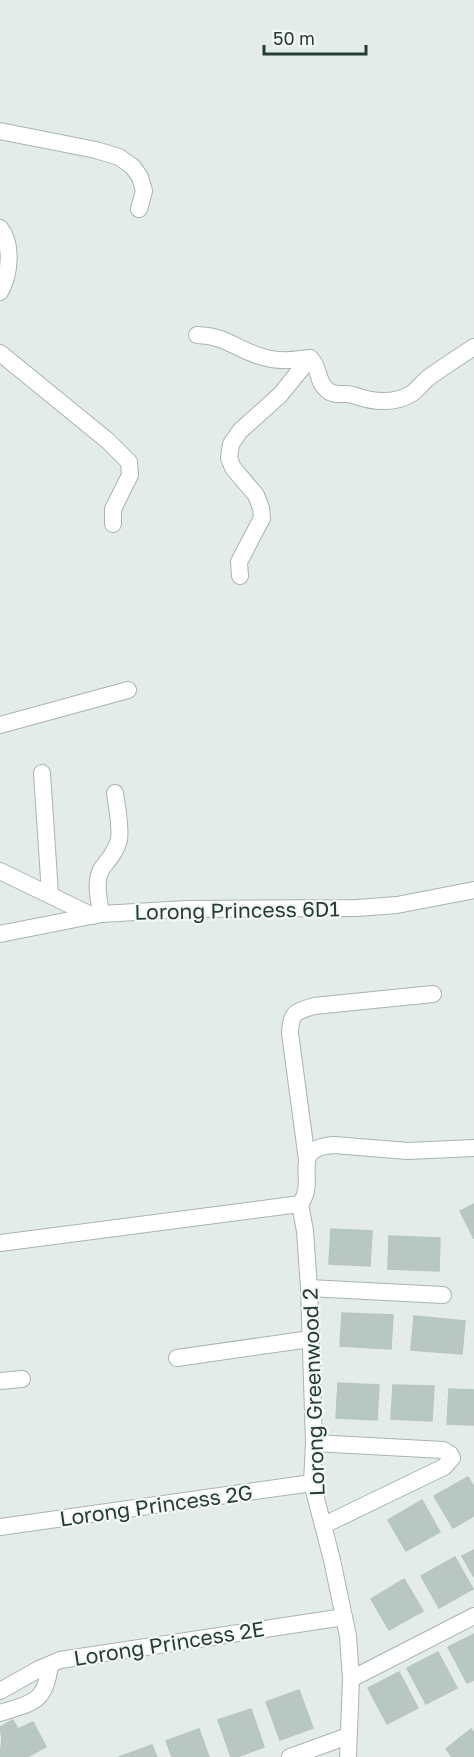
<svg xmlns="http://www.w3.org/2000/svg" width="474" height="1757" font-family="'Golos Text',sans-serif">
	<rect width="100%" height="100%" fill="#e4ece9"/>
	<g fill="#b9c7c2" stroke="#b7c6c0" stroke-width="1.5">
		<path d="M474,1204v35l-14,-28z"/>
		<path d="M331,1229l41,2 -2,35 -41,-2z"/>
		<path d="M389,1236l51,2 -1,33 -51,-2z"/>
		<path d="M342,1313l51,2 -2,34 -51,-3z"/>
		<path d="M414,1316l51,5 -3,33 -51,-4z"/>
		<path d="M338,1383l41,2 -2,35 -41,-2z"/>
		<path d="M393,1385l41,1 -2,35 -41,-2z"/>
		<path d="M449,1389l25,1v35l-27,-1z"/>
		<path d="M468,1477l6,10v29l-21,12 -19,-32z"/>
		<path d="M422,1500l18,32 -34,19 -18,-31z"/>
		<path d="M474,1550v27l-12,-21z"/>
		<path d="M455,1557l18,32 -34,19 -18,-32z"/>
		<path d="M404,1579l19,32 -34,19 -18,-31z"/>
		<path d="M474,1634v46l-7,3 -19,-36z"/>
		<path d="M438,1652l19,36 -31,16 -19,-36z"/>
		<path d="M399,1672l19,36 -31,16 -19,-36z"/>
		<path d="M299,1690l14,38 -33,12 -14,-38z"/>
		<path d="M251,1709l13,38 -27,10h-6l-13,-37z"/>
		<path d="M13,1720l5,9 15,-7 13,25 -19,10h-27l2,-19 -2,-11z"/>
		<path d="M199,1729l10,28h-37l-6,-16z"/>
		<path d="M471,1729l3,4v24h-22l-6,-8z"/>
		<path d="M152,1745l5,12h-38z"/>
	</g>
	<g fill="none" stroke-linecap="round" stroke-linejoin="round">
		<defs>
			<g id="street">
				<path d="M0,131l96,19 23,7 14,10 7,10 4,14 -5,18"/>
				<path d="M0,228c13,16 10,47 0,64"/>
				<path d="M197,335c31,1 39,15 66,22 15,5 32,3 47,1 11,11 6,23 17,32 8,7 17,2 26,5 19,7 39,10 58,-1 6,-4 11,-11 17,-16 15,-11 31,-21 46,-31"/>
				<path d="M0,353l108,88 21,21 1,13 -17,34v15"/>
				<path d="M240,576l-1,-14 23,-44 -1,-10 -5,-13 -23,-27 -4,-10 2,-14 9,-13 40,-36 30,-37"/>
				<path d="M0,725l128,-35"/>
				<path d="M42,773l8,121"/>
				<path d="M0,871l93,45"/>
				<path d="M101,914c-2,-15 -7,-32 1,-46 7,-9 14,-16 17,-28 2,-14 -2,-32 -4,-47"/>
				<path d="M0,934l101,-20 86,-5 170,-1 40,-3 77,-15"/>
				<path d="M307,1160l-17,-127c1,-21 5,-21 24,-27l119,-12"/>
				<path d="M300,1204l5,27 4,57 5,155 -2,40 20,77 16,76 3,43 -3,78"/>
				<path d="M300,1204c19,-24 -13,-56 34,-59l74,6 66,-3"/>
				<path d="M0,1243l300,-39"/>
				<path d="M309,1288l134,7"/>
				<path d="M177,1358l133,-19"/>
				<path d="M0,1381l22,-2"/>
				<path d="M314,1443l129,7 7,4 2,4 -8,9 -120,58"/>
				<path d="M0,1527l312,-44"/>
				<path d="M351,1679l123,-63"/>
				<path d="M0,1691l39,-22 21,-9 284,-43"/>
				<path d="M0,1713c34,-11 45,-10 50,-48"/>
				<path d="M290,1757l58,-21"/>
			</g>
		</defs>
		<use href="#street" stroke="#a7b4b0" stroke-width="18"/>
		<use href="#street" stroke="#fff" stroke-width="16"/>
	</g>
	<g text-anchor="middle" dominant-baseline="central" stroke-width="4.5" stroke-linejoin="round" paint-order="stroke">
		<g font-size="21" fill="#243d37" stroke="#f4f9f7">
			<text transform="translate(237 910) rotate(-1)">Lorong Princess 6D1</text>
			<text transform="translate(313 1392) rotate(-92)">Lorong Greenwood 2</text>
			<text transform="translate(156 1505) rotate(-8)">Lorong Princess 2G</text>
			<text transform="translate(169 1643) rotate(-9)">Lorong Princess 2E</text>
		</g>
	</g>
	<path d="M264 45v9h102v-9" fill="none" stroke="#243d37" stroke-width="3"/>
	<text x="273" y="45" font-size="18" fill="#243d37" stroke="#f4f9f7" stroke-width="4.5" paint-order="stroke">50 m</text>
</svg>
